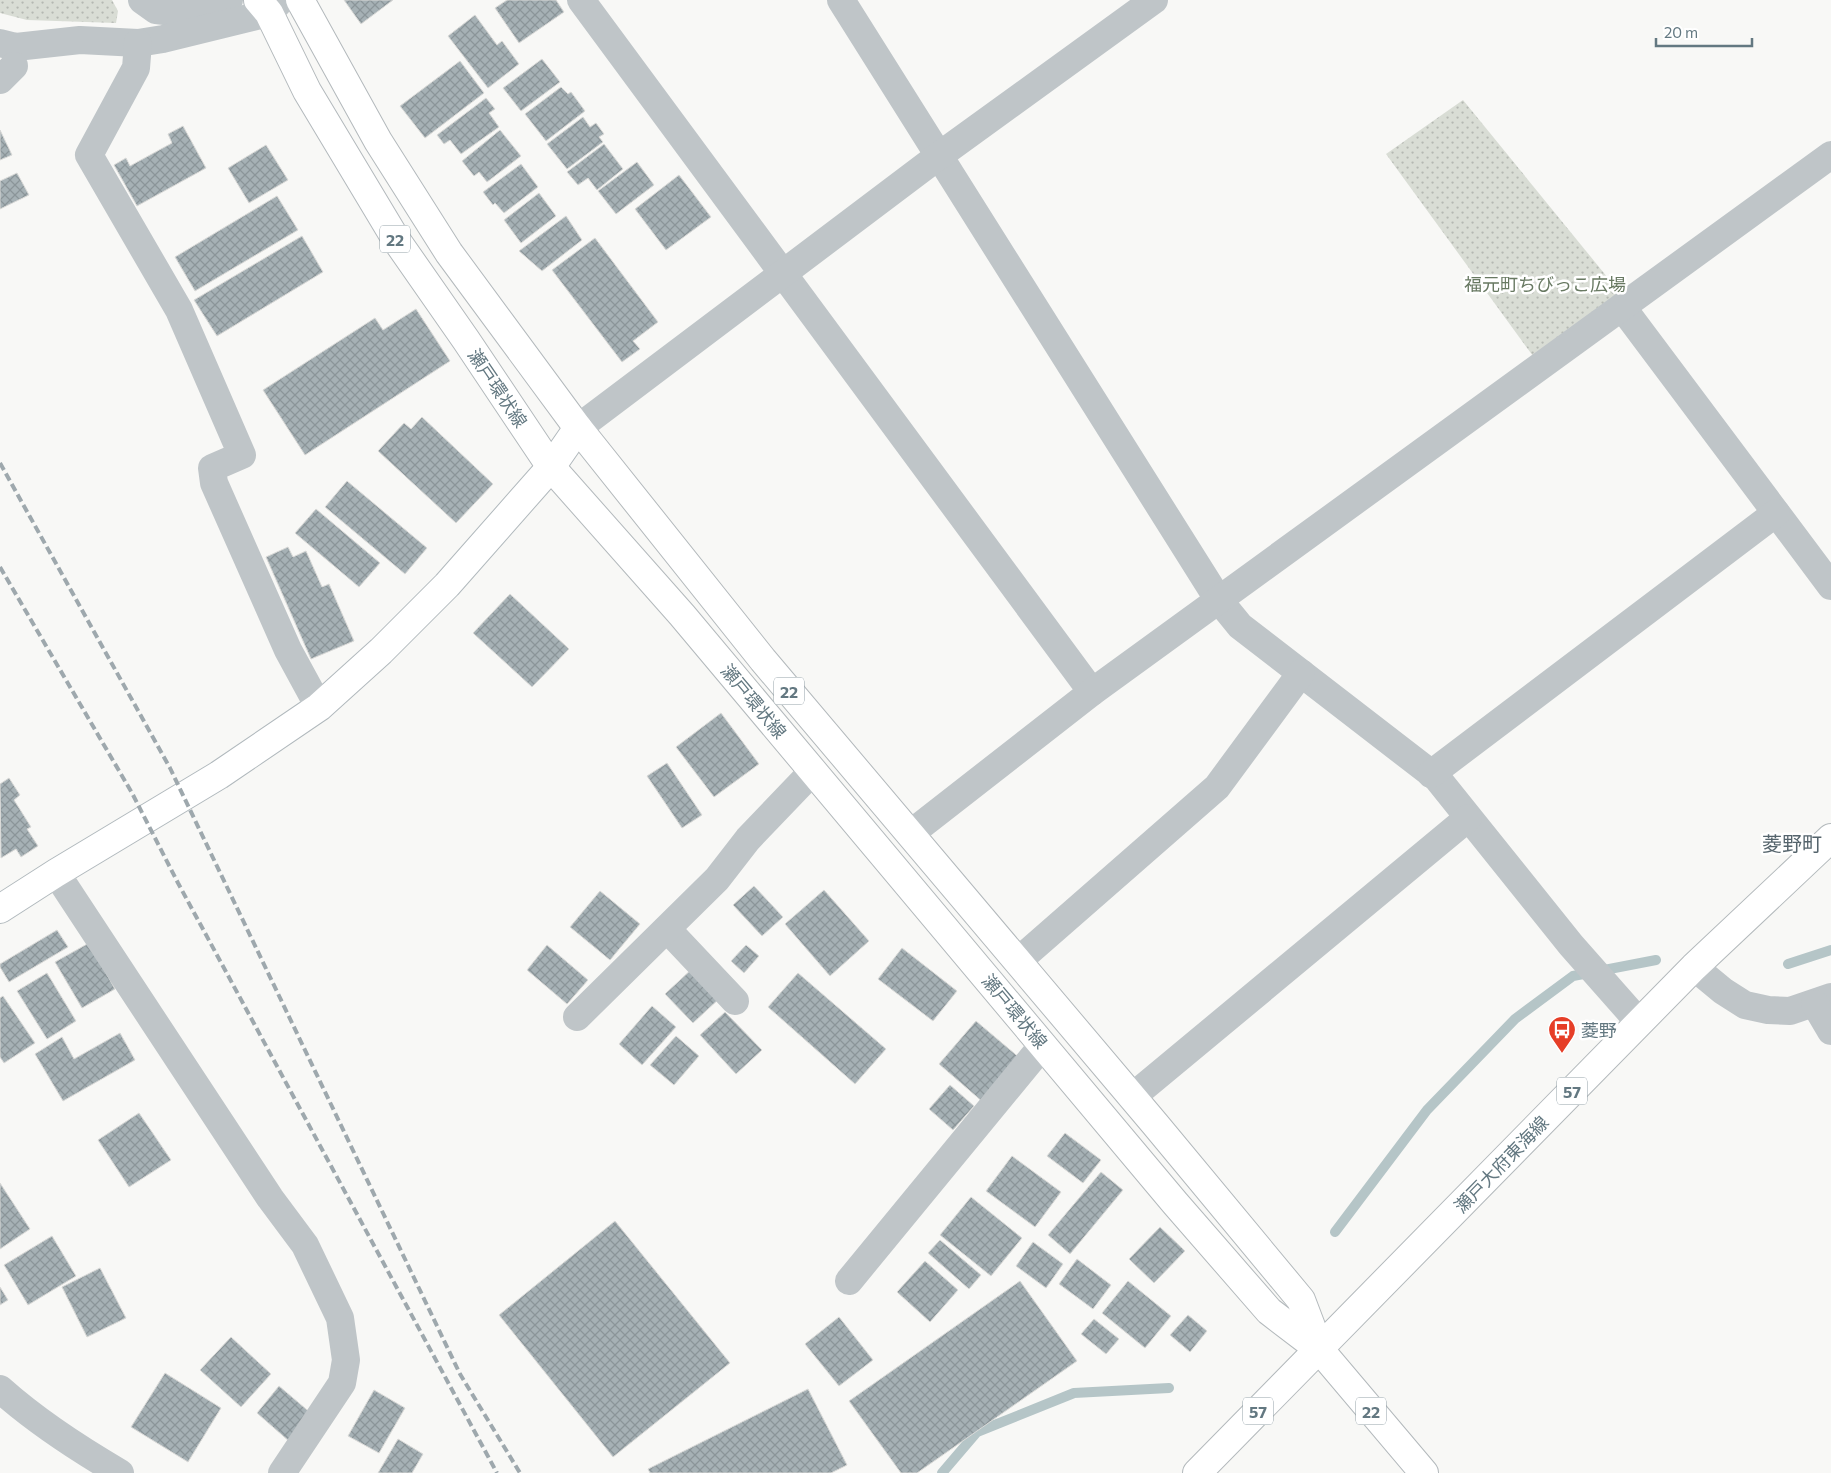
<svg xmlns="http://www.w3.org/2000/svg" width="1831" height="1473" font-family="Commissioner,'Noto Sans JP',sans-serif">
	<defs>
		<pattern id="park-dots" width="8" height="8" patternUnits="userSpaceOnUse" patternTransform="scale(1.25)"><rect width="8" height="8" fill="#d9ddd5"/><path d="M2 2h.1M6 6h.1" fill="none" stroke="#b4b8b2" stroke-width="1.8" stroke-linecap="round"/></pattern>
		<pattern id="building-cross-hatch" width="8" height="8" patternUnits="userSpaceOnUse" patternTransform="scale(1.25)"><rect width="8" height="8" fill="#a6b1b5"/><path d="M0 0l8 8M0 8l8-8" fill="none" stroke="#8b9599"/></pattern>
	</defs>
	<rect width="100%" height="100%" fill="#f8f8f6"/>
	<g fill="url(#park-dots)">
		<path d="M0,0h112l6,11 -2,12 -89,-3 -27,-7z"/>
		<path d="M1463,100l158,194 -88,62 -147,-202z"/>
	</g>
	<g fill="none" stroke-linecap="round" stroke-linejoin="round">
		<g stroke="#b5c5c7" stroke-width="10">
			<path d="M1788,964l43,-14"/>
			<path d="M1335,1232l92,-122 88,-91 58,-43 83,-16"/>
			<path d="M942,1473l35,-41 97,-39 95,-5"/>
		</g>
	</g>
	<g fill="url(#building-cross-hatch)" stroke="#dadad8">
		<path d="M344,0h49l-32,24z"/>
		<path d="M507,0h49l8,12 -45,31 -24,-35z"/>
		<path d="M475,15l22,30 5,-4 17,23 -31,24 -40,-52z"/>
		<path d="M542,59l18,23 -39,29 -18,-23z"/>
		<path d="M460,61l24,32 -59,45 -25,-32z"/>
		<path d="M561,87l7,7 3,-2 14,19 -39,30 -21,-27z"/>
		<path d="M486,98l9,11 -6,4 10,14 -38,27 -11,-14 -6,4 -7,-9z"/>
		<path d="M583,117l7,10 6,-4 8,11 -5,3 4,5 -36,27 -20,-25z"/>
		<path d="M183,126l23,42 -69,38 -23,-41 12,-7 4,8 42,-23 -4,-9z"/>
		<path d="M0,130l12,25 -12,5z"/>
		<path d="M500,130l21,26 -34,26 -8,-10 -5,4 -12,-15z"/>
		<path d="M604,144l19,25 -26,21 -9,-12 -10,7 -11,-13z"/>
		<path d="M266,145l22,35 -39,23 -21,-35z"/>
		<path d="M637,162l17,23 -38,29 -18,-23z"/>
		<path d="M521,164l17,23 -34,26 -9,-10 -2,2 -10,-13z"/>
		<path d="M17,173l12,22 -29,14v-28z"/>
		<path d="M679,175l32,42 -45,33 -31,-41z"/>
		<path d="M539,193l17,23 -35,27 -17,-23z"/>
		<path d="M277,196l21,34 -103,61 -20,-34z"/>
		<path d="M566,216l16,24 -40,31 -23,-20z"/>
		<path d="M302,236l21,36 -106,64 -23,-36z"/>
		<path d="M595,238l63,84 -25,19 7,8 -18,13 -70,-92z"/>
		<path d="M416,309l34,52 -145,94 -42,-65 112,-72 8,12z"/>
		<path d="M422,417l71,67 -37,39 -78,-72 26,-28 7,6z"/>
		<path d="M347,481l80,67 -22,26 -80,-67z"/>
		<path d="M316,509l64,54 -21,24 -64,-54z"/>
		<path d="M288,547l5,10 13,-6 16,36 7,-3 25,57 -43,18 -45,-102z"/>
		<path d="M510,594l59,55 -37,38 -59,-54z"/>
		<path d="M721,713l38,51 -45,33 -38,-50z"/>
		<path d="M667,763l35,52 -20,13 -35,-52z"/>
		<path d="M9,778l11,17 -6,5 17,27 -4,2 11,17 -17,11 -5,-8 -15,9 -1,-74z"/>
		<path d="M754,886l29,31 -21,19 -29,-31z"/>
		<path d="M824,890l45,51 -39,35 -45,-52z"/>
		<path d="M600,891l40,33 -30,36 -40,-33z"/>
		<path d="M57,930l11,17 -59,35 -9,-15v-3z"/>
		<path d="M89,943l26,46 -33,19 -27,-46z"/>
		<path d="M547,945l41,35 -21,24 -40,-34z"/>
		<path d="M746,945l13,11 -15,17 -13,-12z"/>
		<path d="M902,948l55,43 -24,30 -55,-42z"/>
		<path d="M693,968l28,29 -28,26 -28,-29z"/>
		<path d="M47,973l29,48 -29,18 -30,-48z"/>
		<path d="M798,973l88,76 -31,35 -87,-77z"/>
		<path d="M3,996l32,47 -31,20 -4,-6v-59z"/>
		<path d="M652,1006l24,21 -34,38 -23,-21z"/>
		<path d="M725,1012l37,38 -26,24 -36,-39z"/>
		<path d="M976,1021l46,39 -38,43 -45,-39z"/>
		<path d="M120,1033l15,27 -72,41 -28,-47 27,-17 12,22z"/>
		<path d="M676,1036l23,20 -25,29 -24,-20z"/>
		<path d="M950,1085l24,21 -21,24 -24,-21z"/>
		<path d="M139,1113l32,47 -42,27 -31,-47z"/>
		<path d="M1065,1133l36,27 -18,23 -36,-27z"/>
		<path d="M1012,1156l49,36 -26,35 -49,-36z"/>
		<path d="M1101,1172l22,18 -53,64 -22,-19z"/>
		<path d="M0,1183l30,46 -30,20z"/>
		<path d="M971,1197l51,41 -31,38 -51,-41z"/>
		<path d="M615,1221l115,142 -117,94 -114,-142z"/>
		<path d="M1160,1227l25,24 -31,32 -25,-24z"/>
		<path d="M52,1236l24,40 -48,29 -24,-40z"/>
		<path d="M940,1240l41,35 -12,14 -41,-36z"/>
		<path d="M1033,1242l30,22 -17,24 -30,-22z"/>
		<path d="M1077,1259l34,26 -18,24 -34,-25z"/>
		<path d="M925,1261l33,29 -28,32 -33,-30z"/>
		<path d="M100,1268l26,50 -39,19 -25,-50z"/>
		<path d="M1020,1281l57,80 -160,112h-16l-52,-72z"/>
		<path d="M1128,1281l43,35 -26,32 -43,-35z"/>
		<path d="M0,1287l8,13 -8,5z"/>
		<path d="M1188,1315l19,16 -17,21 -20,-17z"/>
		<path d="M839,1317l34,43 -34,26 -34,-42z"/>
		<path d="M1094,1319l25,20 -13,15 -25,-20z"/>
		<path d="M231,1337l40,37 -30,33 -41,-37z"/>
		<path d="M165,1373l56,35 -33,54 -57,-35z"/>
		<path d="M279,1386l34,29 -23,27 -33,-29z"/>
		<path d="M808,1389l39,76 -16,8h-181l-2,-4z"/>
		<path d="M374,1390l31,18 -26,45 -31,-17z"/>
		<path d="M398,1439l25,15 -11,19h-34z"/>
	</g>
	<g fill="none" stroke-linecap="round" stroke-linejoin="round">
		<defs>
			<path id="secondary" d="M0,909l56,-36 163,-98 100,-68 62,-56 66,-66 104,-118 27,-39"/>
			<g id="primary">
				<path d="M258,0l11,13 38,78 90,150 69,99 85,127 131,148 493,588 94,108 51,39"/>
				<path d="M300,0l78,141 71,112 129,175 185,232 392,464 146,176 19,50 104,123"/>
				<path d="M1197,1473l497,-506 137,-129"/>
			</g>
		</defs>
		<use href="#secondary" stroke="#b1b9bd" stroke-width="30"/>
		<use href="#primary" stroke="#b3b9bc" stroke-width="30"/>
		<g stroke="#bfc5c8" stroke-width="28">
			<path d="M142,0l14,10 17,2 56,-12"/>
			<path d="M581,0l511,692"/>
			<path d="M841,0l377,599 22,27 197,152 134,167 68,77"/>
			<path d="M0,43l16,4 64,-7 58,3 25,-4 106,-26 12,-13"/>
			<path d="M138,43l-2,25 -47,87 90,155 63,145 -30,13 2,15 74,167 31,57"/>
			<path d="M0,80l14,-14"/>
			<path d="M1622,307l209,279"/>
			<path d="M578,428l362,-273 214,-155"/>
			<path d="M1431,774l345,-261"/>
			<path d="M910,834l182,-142 739,-537"/>
			<path d="M56,873l214,325 35,47 35,73 6,42 -4,23 -60,90"/>
			<path d="M667,929l68,72"/>
			<path d="M1018,961l199,-174 84,-114"/>
			<path d="M1694,967l29,24 22,14 23,5 22,1 41,-14"/>
			<path d="M1815,1004l16,27"/>
			<path d="M577,1017l140,-138 31,-40 65,-68"/>
			<path d="M1132,1097l336,-279"/>
			<path d="M849,1281l194,-236"/>
			<path d="M0,1389c37,33 77,59 120,84"/>
		</g>
		<use href="#secondary" stroke="#fff" stroke-width="28"/>
		<use href="#primary" stroke="#fff" stroke-width="28"/>
		<g stroke="#9ea8ad" stroke-width="4" stroke-dasharray="8 4" stroke-linecap="butt">
			<path d="M0,463l170,305 290,606 60,99"/>
			<path d="M0,567l132,226 46,90 319,590"/>
		</g>
	</g>
	<defs>
		<symbol id="bus-pin" viewBox="-11 -11 22 30"><path d="M0 17L-7.5 6A9.5 9.5 0 1 1 7.5 6Z" fill="#e63e27" stroke="#fff"/><path d="M-5-6H5V4H4V6H2V4H-2V6H-4V4H-5ZM-3.5-4V0h7V-4ZM-3.5 1.2v1.5H-2V1.2ZM2 1.2v1.5H3.5V1.2Z" fill="#fff"/></symbol>
	</defs>
	<g fill-rule="evenodd">
		<use href="#bus-pin" x="1546" y="1014" width="32" height="43"/>
	</g>
	<g text-anchor="middle" dominant-baseline="central" stroke-width="5" stroke-linejoin="round" paint-order="stroke">
		<g fill="#fff" stroke="#92a0a7" stroke-width="1">
			<rect x="380" y="225.5" width="30" height="27" rx="4"/>
			<rect x="774" y="677.5" width="30" height="27" rx="4"/>
			<rect x="1557" y="1077.5" width="30" height="27" rx="4"/>
			<rect x="1243" y="1397.5" width="30" height="27" rx="4"/>
			<rect x="1356" y="1397.5" width="30" height="27" rx="4"/>
		</g>
		<g font-size="16" font-weight="bold" fill="#637881">
			<text x="395" y="239">22</text>
			<text x="789" y="691">22</text>
			<text x="1572" y="1091">57</text>
			<text x="1258" y="1411">57</text>
			<text x="1371" y="1411">22</text>
		</g>
		<g font-size="18" fill="#687962" stroke="#fff">
			<text x="1545" y="284">福元町ちびっこ広場</text>
		</g>
		<g font-size="18" fill="#637881" stroke="#fff">
			<text transform="translate(498 388) rotate(56)">瀬戸環状線</text>
			<text transform="translate(754 701) rotate(50)">瀬戸環状線</text>
			<text transform="translate(1015 1011) rotate(50)">瀬戸環状線</text>
			<text transform="translate(1501 1164) rotate(-46)">瀬戸大府東海線</text>
		</g>
		<g font-size="18" fill="#637881" stroke="#fff" text-anchor="start">
			<text x="1581" y="1030">菱野</text>
		</g>
		<g font-size="20" fill="#55646c" stroke="#fff">
			<text x="1792" y="843">菱野町</text>
		</g>
	</g>
	<path d="M1656 38v8h96v-8" fill="none" stroke="#637881" stroke-width="2.5"/>
	<text x="1664" y="38" font-size="15" fill="#637881" stroke="#ffffff" stroke-width="4" paint-order="stroke">20 m</text>
</svg>
